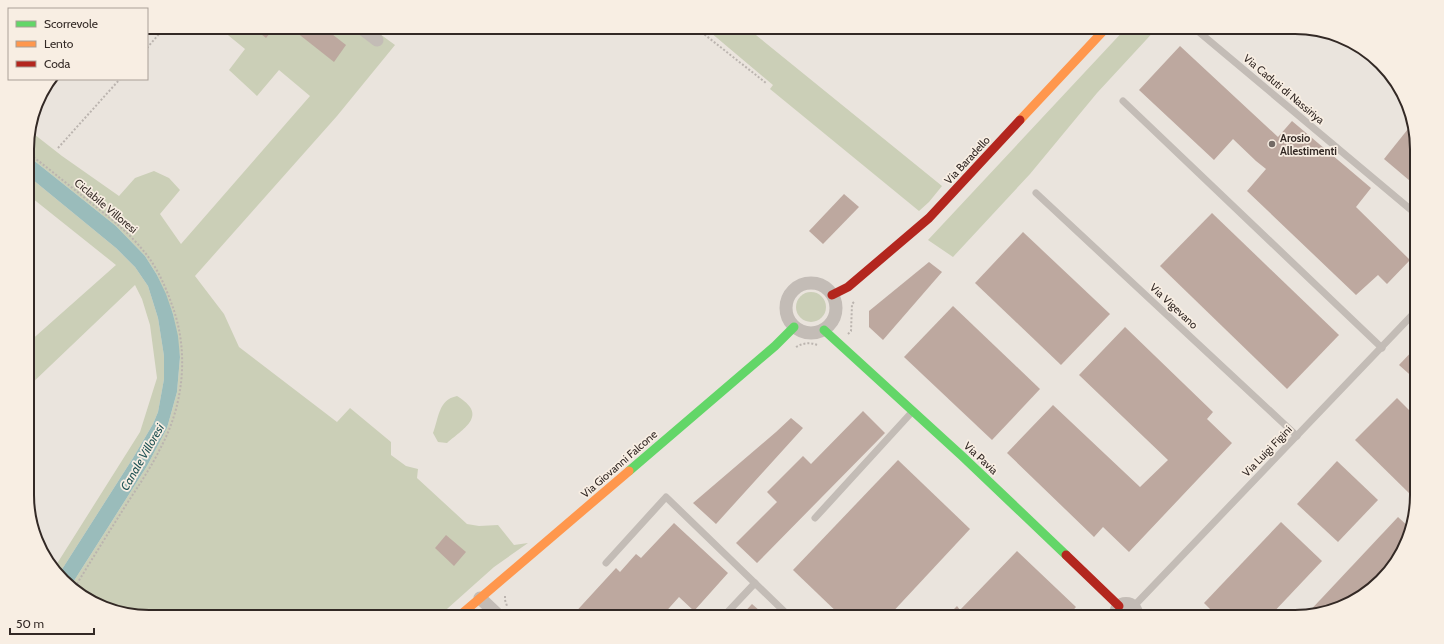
<svg xmlns="http://www.w3.org/2000/svg" width="1444" height="644" font-family="Cabin,sans-serif">
	<rect width="100%" height="100%" fill="#eae4dd"/>
	<g fill="#cbcfb7">
		<path d="M226,27h124l22,17 8,-10 15,11 -58,71 -142,160 29,38 15,33 98,75 13,-14 41,34v13l15,11 12,3 -1,9 50,46 12,2 19,-1 16,20 14,-2 -34,24 -56,50h-205l-2,-1 -1,1h-81l-46,-9 -31,-24 75,-118 20,-38 10,-36 3,-35 -7,-43 -16,-39 -12,-19 -29,-30 -89,-71v-14l3,-10 32,25 57,40 16,-18 19,-7 15,7 11,12 -20,24 21,30 129,-148 -31,-26 -22,26 -28,-26 16,-21 -22,-18z"/>
		<path d="M704,27h42l196,159 -13,16 -10,9 -149,-122 3,-4z"/>
		<path d="M1127,27h31l-61,66 -67,81 -77,83 -25,-17z"/>
		<path d="M27,175l89,73 19,19 13,19 10,32 6,38v23l-6,33 -5,12 -20,34 -74,116 -6,-4 87,-138 17,-54 -7,-53 -8,-26 -7,-14 -107,102v-44l88,-78 -89,-71z"/>
		<circle cx="811" cy="307" r="15"/>
		<path d="M457,396c31,19 9,31 -10,47l-9,-1 -5,-9c6,-15 5,-33 24,-37z"/>
	</g>
	<path fill="#9abcbb" d="M27,155l89,71 29,30 12,19 9,19 7,20 5,22 2,21 -3,35 -10,36 -20,38 -75,118 -13,-10 74,-116 20,-34 5,-12 6,-33v-23l-6,-38 -10,-32 -13,-19 -19,-19 -89,-73z"/>
	<g fill="#bda89f">
		<path d="M252,27h23l-9,11z"/>
		<path d="M300,27h23l23,18 -12,17 -38,-30z"/>
		<path d="M1180,46l98,91 14,-16 79,67 -15,19 54,53 -23,24 -9,-9 -22,20 -109,-104 19,-22 -10,-8 -23,-22 -19,21 -75,-70z"/>
		<path d="M1412,124l4,9v53l-32,-27z"/>
		<path d="M844,194l15,13 -36,37 -14,-13z"/>
		<path d="M1212,213l127,122 -52,54 -127,-123z"/>
		<path d="M1023,232l87,82 -49,51 -86,-82z"/>
		<path d="M929,262l13,10 -59,68 -14,-13v-16z"/>
		<path d="M953,306l87,83 -48,51 -88,-83z"/>
		<path d="M1125,327l88,85 -6,7 25,24 -103,109 -26,-25 -9,10 -87,-84 46,-48 87,82 28,-27 -89,-85z"/>
		<path d="M1417,346v35l-18,-16z"/>
		<path d="M1397,398l20,20v73l-5,5 -57,-56z"/>
		<path d="M863,411l22,22 -128,130 -21,-20 41,-41 -10,-10 36,-36 8,8z"/>
		<path d="M791,418l12,10 -87,96 -23,-21 83,-71z"/>
		<path d="M898,460l72,69 -82,88h-46l-49,-47z"/>
		<path d="M1337,461l41,39 -40,42 -41,-38z"/>
		<path d="M1398,517l12,11 -2,13 -39,51 -35,18 -29,6z"/>
		<path d="M1281,522l41,39 -53,56h-51l-14,-14z"/>
		<path d="M674,523l54,50 -34,38 -15,-14 -18,20h-90l45,-49 4,4 16,-18 5,4z"/>
		<path d="M446,535l20,17 -12,14 -19,-18z"/>
		<path d="M1017,551l59,56 -9,10h-121l11,-11 3,4z"/>
		<path d="M752,604l15,13h-27z"/>
	</g>
	<g fill="none" stroke-linecap="round" stroke-linejoin="round">
		<g stroke="#bbb4af" stroke-width="2" stroke-dasharray="2 2" stroke-linecap="butt">
			<path d="M695,27l71,56"/>
			<path d="M147,48l18,-21"/>
			<path d="M58,148l62,-69"/>
			<path d="M27,152c22,17 43,34 64,51 18,14 36,28 51,46 14,16 23,36 30,56 17,45 12,98 -10,140 -10,21 -23,40 -36,60 -17,27 -34,54 -51,82"/>
			<path d="M848,334l3,-3 1,-27 3,-3"/>
			<path d="M796,347c7,-4 14,-5 21,-2"/>
			<path d="M505,596v4l2,6"/>
		</g>
		<g stroke="#c3bcb6" stroke-width="7">
			<path d="M1193,27l223,187"/>
			<path d="M1123,101l259,247"/>
			<path d="M1036,193l261,243"/>
			<path d="M815,518l97,-106"/>
			<path d="M606,563l60,-66 124,120"/>
			<path d="M1134,606l282,-295"/>
			<path d="M723,617l32,-34"/>
		</g>
		<g stroke="#c3bcb6" stroke-width="13">
			<path d="M360,27l17,13"/>
			<circle cx="811" cy="308" r="25"/>
			<path d="M480,598l20,19"/>
			<path d="M1115,617c0,-18 22,-18 22,0"/>
		</g>
		<g stroke="#63d668" stroke-width="9">
			<path d="M824,330l138,126 104,99"/>
			<path d="M629,471l146,-125 19,-19"/>
		</g>
		<g stroke="#ff974d" stroke-width="9">
			<path d="M1020,120l87,-93"/>
			<path d="M458,617l171,-146"/>
		</g>
		<g stroke="#b3261e" stroke-width="9">
			<path d="M832,295l16,-8 81,-69 91,-98"/>
			<path d="M1066,555l53,51"/>
		</g>
	</g>
	<circle fill="#736a65" stroke="#f8eee3" stroke-width="1.5" cx="1272" cy="144" r="4"/>
	<g text-anchor="middle" dominant-baseline="central" stroke-width="3.5" stroke-linejoin="round" paint-order="stroke">
		<g font-size="11" fill="#332925" stroke="#f8eee3">
			<text transform="translate(1284 89) rotate(40)">Via Caduti di Nassiriya</text>
			<text transform="translate(967 160) rotate(-47)">Via Baradello</text>
			<text transform="translate(106 206) rotate(40)">Ciclabile Villoresi</text>
			<text transform="translate(1174 306) rotate(43)">Via Vigevano</text>
			<text transform="translate(1267 451) rotate(-46)">Via Luigi Figini</text>
			<text transform="translate(981 458) rotate(43)">Via Pavia</text>
			<text transform="translate(619 464) rotate(-41)">Via Giovanni Falcone</text>
		</g>
		<g font-size="11" font-weight="bold" fill="#332925" stroke="#f8eee3" text-anchor="start">
			<text x="1280" y="138">Arosio<tspan x="1280" dy="13">Allestimenti</tspan></text>
		</g>
		<g font-size="12" font-style="italic" fill="#1d5153" stroke="#f8eee3">
			<text transform="translate(142 457) rotate(-60)">Canale Villoresi</text>
		</g>
	</g>
	<path d="M0 0H1444V644H0ZM149 34H1295A115 115 0 0 1 1410 149V495A115 115 0 0 1 1295 610H149A115 115 0 0 1 34 495V149A115 115 0 0 1 149 34Z" fill="#f8eee3" fill-rule="evenodd"/>
	<path fill="none" stroke="#332925" stroke-width="2" d="M149 34H1295A115 115 0 0 1 1410 149V495A115 115 0 0 1 1295 610H149A115 115 0 0 1 34 495V149A115 115 0 0 1 149 34Z"/>
	<rect x="8" y="8" width="140" height="72" fill="#f8eee3" stroke="#a99f97"/>
	<rect x="16" y="21" width="20" height="6" fill="#63d668" stroke="#a99f97"/>
	<text x="44" y="28" font-size="12" fill="#332925">Scorrevole</text>
	<rect x="16" y="41" width="20" height="6" fill="#ff974d" stroke="#a99f97"/>
	<text x="44" y="48" font-size="12" fill="#332925">Lento</text>
	<rect x="16" y="61" width="20" height="6" fill="#b3261e" stroke="#a99f97"/>
	<text x="44" y="68" font-size="12" fill="#332925">Coda</text>
	<path d="M10 628v6h84v-6" fill="none" stroke="#332925" stroke-width="2"/>
	<text x="16" y="628" font-size="12" fill="#332925" stroke="#f8eee3" stroke-width="3" paint-order="stroke">50 m</text>
</svg>
